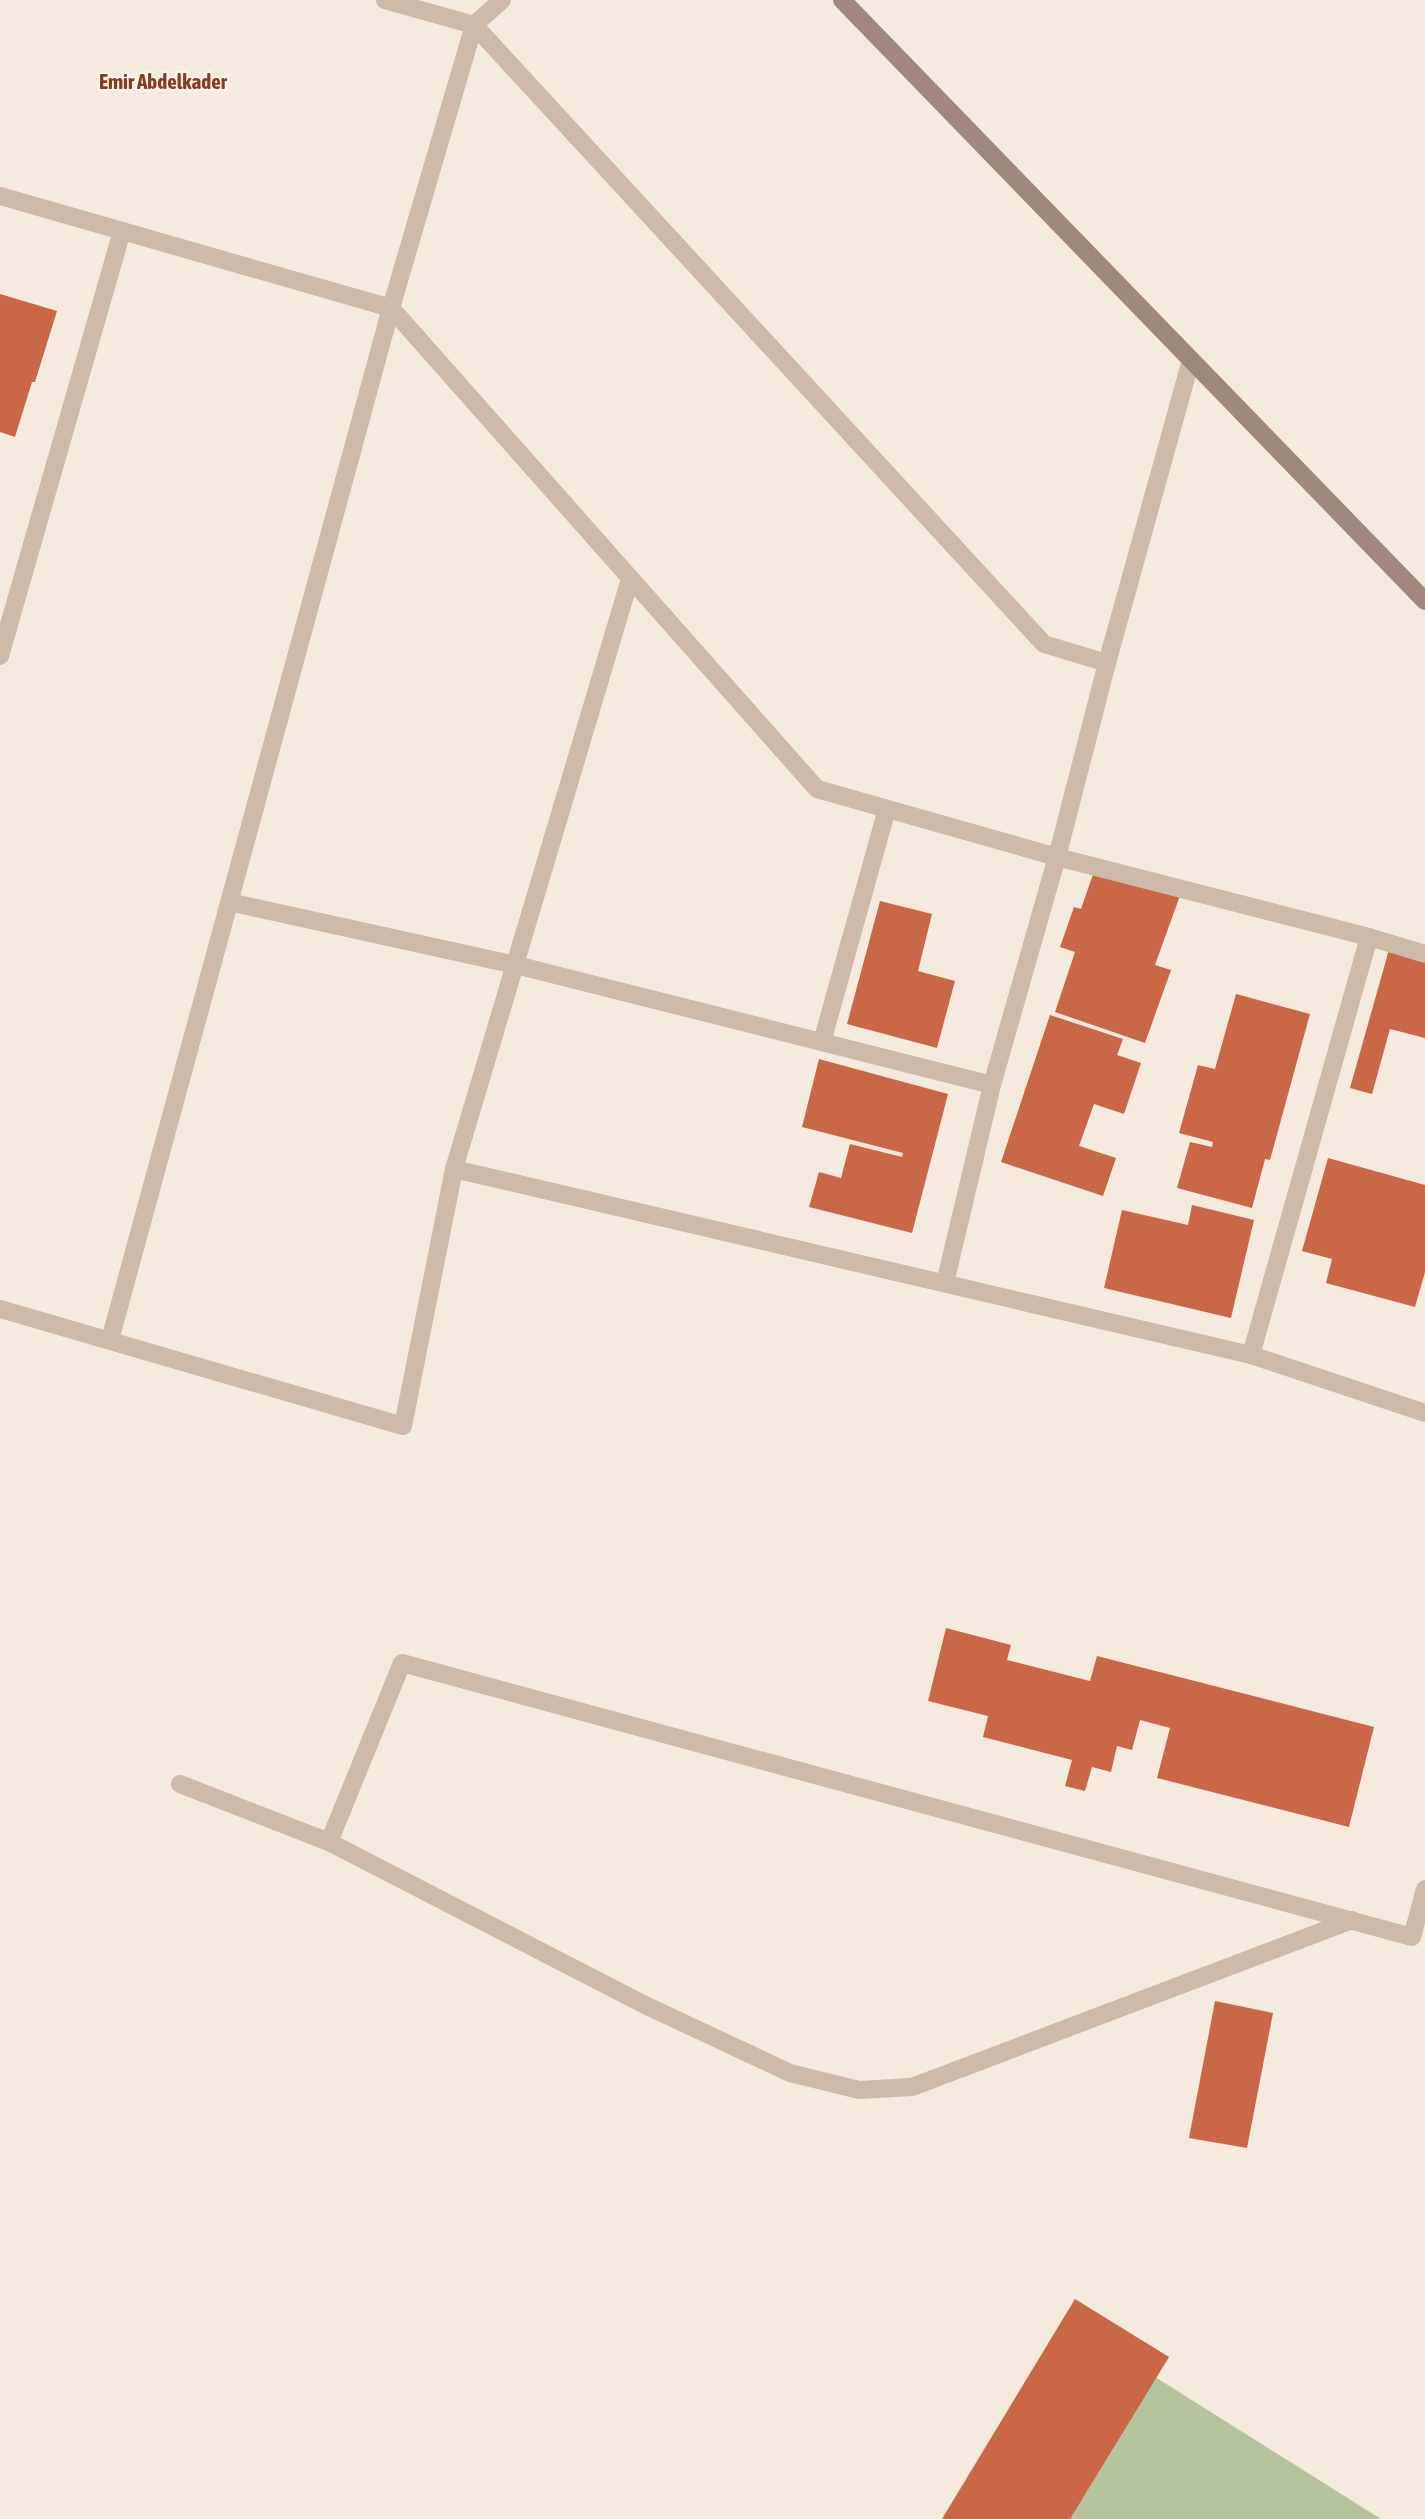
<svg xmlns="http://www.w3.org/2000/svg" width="1425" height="2519" font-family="'Asap Condensed',sans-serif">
	<rect width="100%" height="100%" fill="#f4eade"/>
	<path fill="#b6c49d" d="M1074,2326l307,193h-428z"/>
	<g fill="#ca6746">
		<path d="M0,294l57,17 -22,71h-3l-17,55 -15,-5z"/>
		<path d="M1098,860l84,30 -27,75 16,5 -26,73 -90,-31 20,-60 -15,-5 14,-40 7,2z"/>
		<path d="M880,901l52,13 -14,57 37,10 -18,67 -90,-24z"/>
		<path d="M1390,946l35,10v82l-35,-9 -18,65 -22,-6z"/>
		<path d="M1236,994l74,20 -40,146 -5,-1 -13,49 -75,-20 13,-46 22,5 1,-5 -34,-9 19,-68 17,4z"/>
		<path d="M1050,1015l73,24 -6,16 24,8 -17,51 -30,-10 -15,42 37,12 -13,38 -102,-34z"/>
		<path d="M819,1059l129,35 -36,139 -103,-26 10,-35 22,6 9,-34 52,13 1,-4 -101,-26z"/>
		<path d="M1328,1158l97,27v87l-10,35 -89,-24 6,-24 -30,-8z"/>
		<path d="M1192,1205l62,15 -23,98 -127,-30 18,-78 66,15z"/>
		<path d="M946,1628l65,17 -4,15 83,21 7,-25 277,71 -25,100 -192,-49 13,-50 -30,-8 -8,30 -15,-4 -6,26 -19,-5 -7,24 -20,-5 7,-26 -89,-23 5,-21 -60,-15z"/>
		<path d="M1215,2001l58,12 -26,135 -58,-10z"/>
		<path d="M1075,2299l94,58 -99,162h-128z"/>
	</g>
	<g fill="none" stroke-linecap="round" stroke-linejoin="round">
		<g stroke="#cdbaa9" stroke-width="18">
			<path d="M385,0l89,25 570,619 63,19"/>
			<path d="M0,196l391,112 426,481 240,68 312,80 56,17"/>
			<path d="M0,656l122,-425"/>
			<path d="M229,902l287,63 476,120"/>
			<path d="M822,1042l65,-233"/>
			<path d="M454,1169l797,186 174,58"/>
			<path d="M945,1283l47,-198 65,-228 50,-194 84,-303"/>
			<path d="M0,1309l403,117 51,-257 176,-590"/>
			<path d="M110,1340l281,-1032 83,-283 28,-25"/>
			<path d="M1251,1355l118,-418"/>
			<path d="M180,1784l149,58 316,163 145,68 69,17 53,-3 440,-167"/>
			<path d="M329,1842l73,-179 1010,274 13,-48"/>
		</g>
		<path stroke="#a0887a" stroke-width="18" d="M842,0l583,601"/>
	</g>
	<g text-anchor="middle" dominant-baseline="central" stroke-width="5" stroke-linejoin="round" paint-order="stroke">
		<g font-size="21" font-weight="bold" fill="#8c3a1f" stroke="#fbf4eb">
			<text x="163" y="81">Emir Abdelkader</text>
		</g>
	</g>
</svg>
